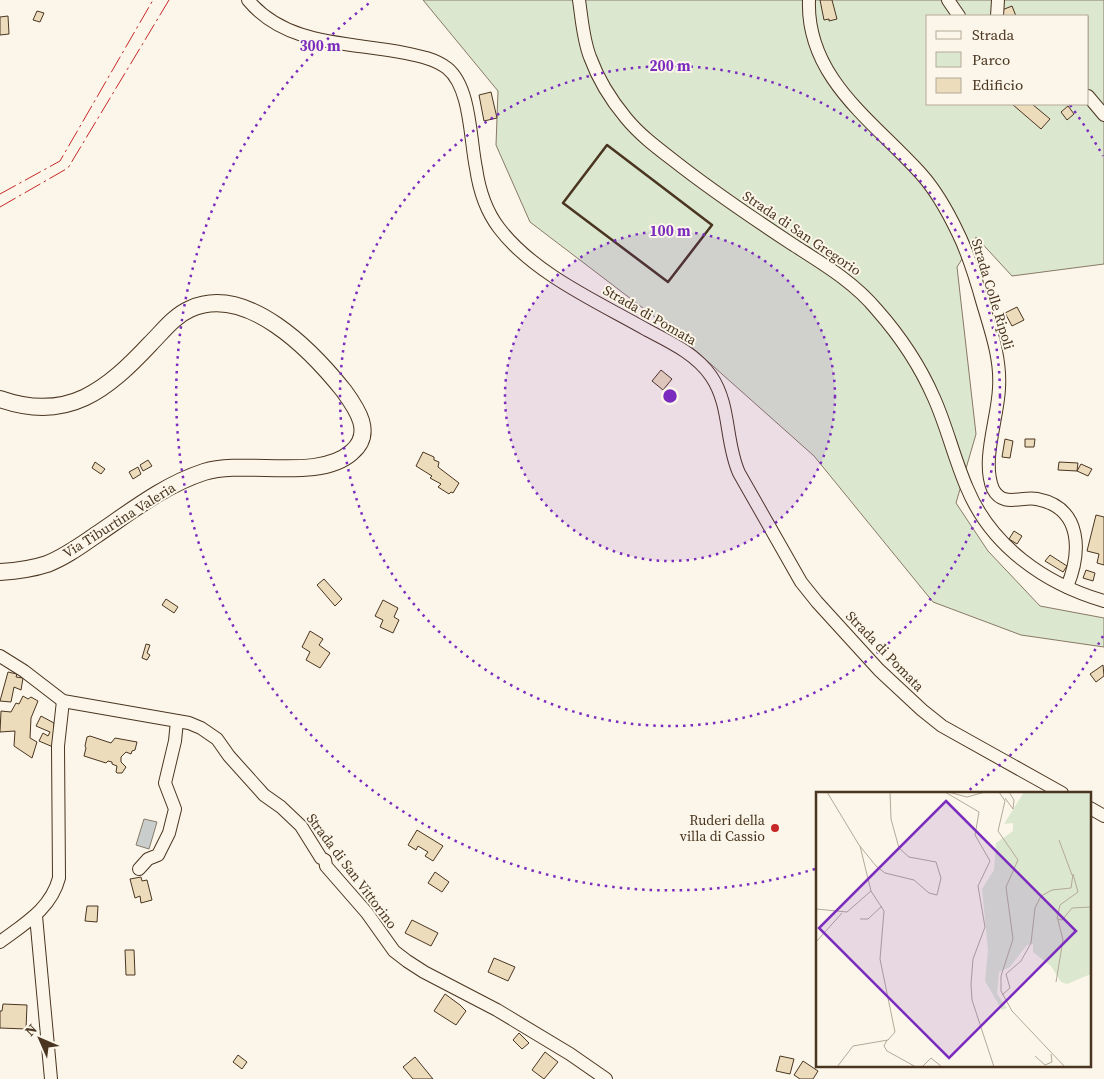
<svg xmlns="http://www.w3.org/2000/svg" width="1104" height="1079" font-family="'Source Serif 4',serif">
	<rect width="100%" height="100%" fill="#fbf6e9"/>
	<path fill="#dce7d0" stroke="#887966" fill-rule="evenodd" d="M423,0h681v264l-92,12 -36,-39 -19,30 19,167 -20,69 32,48 52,55 64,12v29l-83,-12 -88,-33 -119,-146 -137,-122 -147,-112 -34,-77 2,-54zM928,16h160v88h-160z"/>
	<path fill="#c9cecd" stroke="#887966" d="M144,819l13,3 -8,27 -13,-4z"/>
	<g fill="#ecdcbc" stroke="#4a3520">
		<path d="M820,0h12l5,19 -8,2v-2l-5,1z"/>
		<path d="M1012,6l4,10h-12l-2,-6z"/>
		<path d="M37,11l7,2 -4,9 -7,-2z"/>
		<path d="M8,16l1,18 -9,1v-18z"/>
		<path d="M491,92l6,26 -13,3 -5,-26z"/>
		<path d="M1012,104h20l18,15 -9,10z"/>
		<path d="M1068,106l6,8 -7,6 -6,-8z"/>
		<path d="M1017,307l7,13 -12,6 -7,-13z"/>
		<path d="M661,370l11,9 -9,11 -11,-9z"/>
		<path d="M1005,439l8,2 -3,17 -8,-1z"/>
		<path d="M1025,439h10l-1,8h-9z"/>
		<path d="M423,452l11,5v3l5,2 -1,5 21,16 -6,10 -2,-1 -2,2 -11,-7 3,-3 -11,-6 2,-2 -16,-10z"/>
		<path d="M148,460l4,6 -9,5 -3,-6z"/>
		<path d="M95,462l10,7 -4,5 -9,-6z"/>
		<path d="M1059,462l19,1 -1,8 -19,-1z"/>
		<path d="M1081,464l11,5 -4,7 -11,-5z"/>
		<path d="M138,467l3,7 -8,5 -4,-7z"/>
		<path d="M1096,515l8,2v48l-7,-2 2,-9 -12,-3z"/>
		<path d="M1014,531l8,5 -5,8 -8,-5z"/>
		<path d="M1050,555l17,11 -4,6 -18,-11z"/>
		<path d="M1086,570l9,3 -2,8 -10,-3z"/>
		<path d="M324,579l18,20 -7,7 -18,-21z"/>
		<path d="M166,599l12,8 -4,6 -12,-8z"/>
		<path d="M383,600l15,8 -4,9 5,3 -6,13 -13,-6 3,-7 -8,-4z"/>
		<path d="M310,631l13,8 -4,6 11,8 -10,15 -14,-8 4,-8 -8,-5z"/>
		<path d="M146,644l4,1 -3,8 3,2 -3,5 -5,-2z"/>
		<path d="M1103,665l1,11 -8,6 -6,-8z"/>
		<path d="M8,672l9,2 -1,3 7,1 -2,12 -7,-3 -3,15 -11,-1z"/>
		<path d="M23,696l5,3 3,-2 7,4 -7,17 -1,20 7,4 -5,16 -18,-12 1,-15 -15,1 1,-21 10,1 5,-9 3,1z"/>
		<path d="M41,716l13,7 -1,24 -14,-6 4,-8 5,3 2,-4 -14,-6z"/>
		<path d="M90,736l21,7 4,-5 22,4 -2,8 -3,1 -1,3 -5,-2 -5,5v5l5,5 -4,6h-5l-1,-1 1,-6 -5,-2v-2l-4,-1 -2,2 -22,-7 2,-8 -1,-2 2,-9z"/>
		<path d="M417,830l26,16 -10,15 -8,-5 3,-4 -10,-6 -2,4 -8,-5z"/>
		<path d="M435,872l14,10 -7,10 -14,-9z"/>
		<path d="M141,877l1,4 5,-1 5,20 -11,3 -1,-7 -5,2 -5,-19z"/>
		<path d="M87,906h11l-1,16 -12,-1z"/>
		<path d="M412,920l26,13 -7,13 -26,-13z"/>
		<path d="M125,950h9l1,25h-9z"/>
		<path d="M494,958l21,9 -7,14 -20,-9z"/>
		<path d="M445,994l15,11 6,6 -10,14 -22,-14z"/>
		<path d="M3,1004l24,1 -1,24 -26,-1v-17h2z"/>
		<path d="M519,1033l10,10 -7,6 -9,-9z"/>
		<path d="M545,1052l13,10 -14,17 -12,-9z"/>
		<path d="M238,1055l9,7 -5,7 -9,-7z"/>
		<path d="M780,1056l14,3 -4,15 -14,-3z"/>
		<path d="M415,1057l18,22h-20l-10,-12z"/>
		<path d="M803,1061l15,10 -5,8h-13l-6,-4z"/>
	</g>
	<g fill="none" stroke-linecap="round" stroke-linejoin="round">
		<defs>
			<g id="minor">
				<path d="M248,0c39,47 104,42 157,53 15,3 30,6 42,15 24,19 23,72 29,100 3,21 10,43 23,60 35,46 99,74 148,102 23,12 49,24 64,46 20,29 14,66 28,97l62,109 16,20 62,68 43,40 20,16 120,67"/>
				<path d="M579,0c3,20 4,39 11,57 8,22 21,43 36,61 13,16 30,29 47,42 38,30 78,57 119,84 31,20 62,38 85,66 23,26 43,56 57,88 13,29 20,60 33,90 24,58 78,96 137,113"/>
				<path d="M809,0c-3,79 67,123 113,175 15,17 26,37 36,58 11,22 18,46 25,71 8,27 18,55 16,84 -1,30 -18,73 -6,101 10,19 28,7 44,10 46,9 44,54 30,88"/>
				<path d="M948,0l11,16"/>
				<path d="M997,16l1,-16"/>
				<path d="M1088,96l16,19"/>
				<path d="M0,656l24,15 39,30 126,22 12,5 16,11 12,17 35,39 17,12 20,19 20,32 4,2 1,6 41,47 27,38 13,10 17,11 73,38 73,44 36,25"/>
				<path d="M1090,808l14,8"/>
				<path d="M139,869l9,-10 10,-4 11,-22 6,-24 -10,-26 10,-42 2,-20"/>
				<path d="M36,916l15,163"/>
				<path d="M0,942c24,-18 51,-33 59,-64l-1,-132 5,-45"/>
			</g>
			<path id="major" d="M0,399c68,24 107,-9 151,-56 12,-12 23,-27 39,-34 57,-26 122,42 154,82 13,18 30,42 8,61 -33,30 -106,7 -148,20 -40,13 -74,40 -108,63 -16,11 -31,22 -49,29 -15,5 -31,7 -47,8"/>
		</defs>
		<use href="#minor" stroke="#4a3520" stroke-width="14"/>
		<use href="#major" stroke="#4a3520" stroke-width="18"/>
		<use href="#minor" stroke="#fbf6e9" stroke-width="12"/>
		<use href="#major" stroke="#fbf6e9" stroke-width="16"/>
		<path stroke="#4a3520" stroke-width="2.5" d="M607,145l105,80 -44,57 -105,-79z"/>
		<g stroke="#c62828" stroke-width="1" stroke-dasharray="18 4 2.5 4" stroke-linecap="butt">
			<path d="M0,194l60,-33 93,-161"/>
			<path d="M0,207l68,-39 101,-168"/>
		</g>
	</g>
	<circle cx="670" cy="396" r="165" fill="#7b2cbf" fill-opacity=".12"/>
	<g fill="none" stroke="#7b2cbf" stroke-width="2.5" stroke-dasharray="2.5 5">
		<circle cx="670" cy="396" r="165"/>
		<circle cx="670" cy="396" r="330"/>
		<path d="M1103 636A495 495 0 0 1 968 791M815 869A495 495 0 0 1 372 1M1070 105A495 495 0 0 1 1103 156"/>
	</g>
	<circle fill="#c62828" stroke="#fbf6e9" stroke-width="2" cx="775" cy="828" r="5"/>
	<g text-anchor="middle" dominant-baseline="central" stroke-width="4" stroke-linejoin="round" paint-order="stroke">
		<g font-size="14" fill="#4a3520" stroke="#fbf6e9">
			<text transform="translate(802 233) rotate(34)">Strada di San Gregorio</text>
			<text transform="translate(993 294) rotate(73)">Strada Colle Ripoli</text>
			<text transform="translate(650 315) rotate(30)">Strada di Pomata</text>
			<text transform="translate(119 520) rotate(-32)">Via Tiburtina Valeria</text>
			<text transform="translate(885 651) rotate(46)">Strada di Pomata</text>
			<text transform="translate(352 871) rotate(53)">Strada di San Vittorino</text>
		</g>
		<g font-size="14" fill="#4a3520" stroke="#fbf6e9" text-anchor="end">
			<text x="765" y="820">Ruderi della<tspan x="765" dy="16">villa di Cassio</tspan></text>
		</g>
	</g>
	<g transform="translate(816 792)">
		<rect width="275" height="275" fill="#fbf6e9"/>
		<path d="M208,0h67v182l-24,10 -6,-2 -10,-16 -18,-14v-8l-6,1 -17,22 -11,5 -2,22 10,14 -5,2 -17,-29 3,-31 -6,-61 12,-19 2,-27 17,-12v-8l-9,1z" fill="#dce7d0"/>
		<path fill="none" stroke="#b4a999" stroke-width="1" d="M11,0l32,53 17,21 9,7 29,7 15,13 8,2 4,-17 -5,-16 -27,-5 -10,-9 -8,-29 -1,-27M129,0l34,20 -4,23 15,26 -12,25 7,41 -12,32 -2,25 1,16 22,67M132,0l19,5 18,-5M183,0l6,9 -7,30 20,29 -12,27 7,52 -12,37v15l11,20 53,56M189,6l8,11 1,-9 -5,-8M243,48l13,35M0,117l31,3 24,-21M44,127h8l14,-13M0,150l26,-29M240,190l7,-42 -5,-20M186,203l8,-7 -4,-14 15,-13 10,-18 4,-35 6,-12 11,-6 19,-2 2,-14 5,18 -18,13 -3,14 5,1 10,-12 19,-1M71,248l-3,6 3,5 29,16M219,264l10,9 7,-3 -1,-8M21,275l16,-21 35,-6 7,-8 -15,-73 4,-48 -13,-20 -11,-45M106,275l9,-9 11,9"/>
		<path fill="#7b2cbf" fill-opacity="0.15" stroke="#7b2cbf" stroke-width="2.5" d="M130,9l130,130 -127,127 -130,-130z"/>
		<rect width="275" height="275" fill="none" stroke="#4a3520" stroke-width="2.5"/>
	</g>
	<circle cx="670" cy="396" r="8" fill="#7b2cbf" stroke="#fbf6e9" stroke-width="2.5"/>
	<g font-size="15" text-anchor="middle" font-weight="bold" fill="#7b2cbf" stroke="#fbf6e9" stroke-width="4" stroke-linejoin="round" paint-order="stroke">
		<text x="320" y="51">300 m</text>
		<text x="670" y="71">200 m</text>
		<text x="670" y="236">100 m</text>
	</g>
	<rect x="926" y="15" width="162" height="90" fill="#fbf6e9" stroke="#b4a999"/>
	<rect x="936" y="31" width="25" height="8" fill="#fbf6e9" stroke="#b4a999"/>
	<text x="972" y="40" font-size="15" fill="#4a3520">Strada</text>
	<rect x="936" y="52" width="25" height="15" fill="#dce7d0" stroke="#b4a999"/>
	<text x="972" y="65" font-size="15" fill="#4a3520">Parco</text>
	<rect x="936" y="78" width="25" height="15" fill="#ecdcbc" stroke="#b4a999"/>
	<text x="972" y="90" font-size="15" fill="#4a3520">Edificio</text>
	<g transform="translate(40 1039) rotate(315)" stroke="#fbf6e9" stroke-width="4" paint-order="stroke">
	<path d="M0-4L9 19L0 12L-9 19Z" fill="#4a3520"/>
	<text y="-8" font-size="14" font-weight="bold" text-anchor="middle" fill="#4a3520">N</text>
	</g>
</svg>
